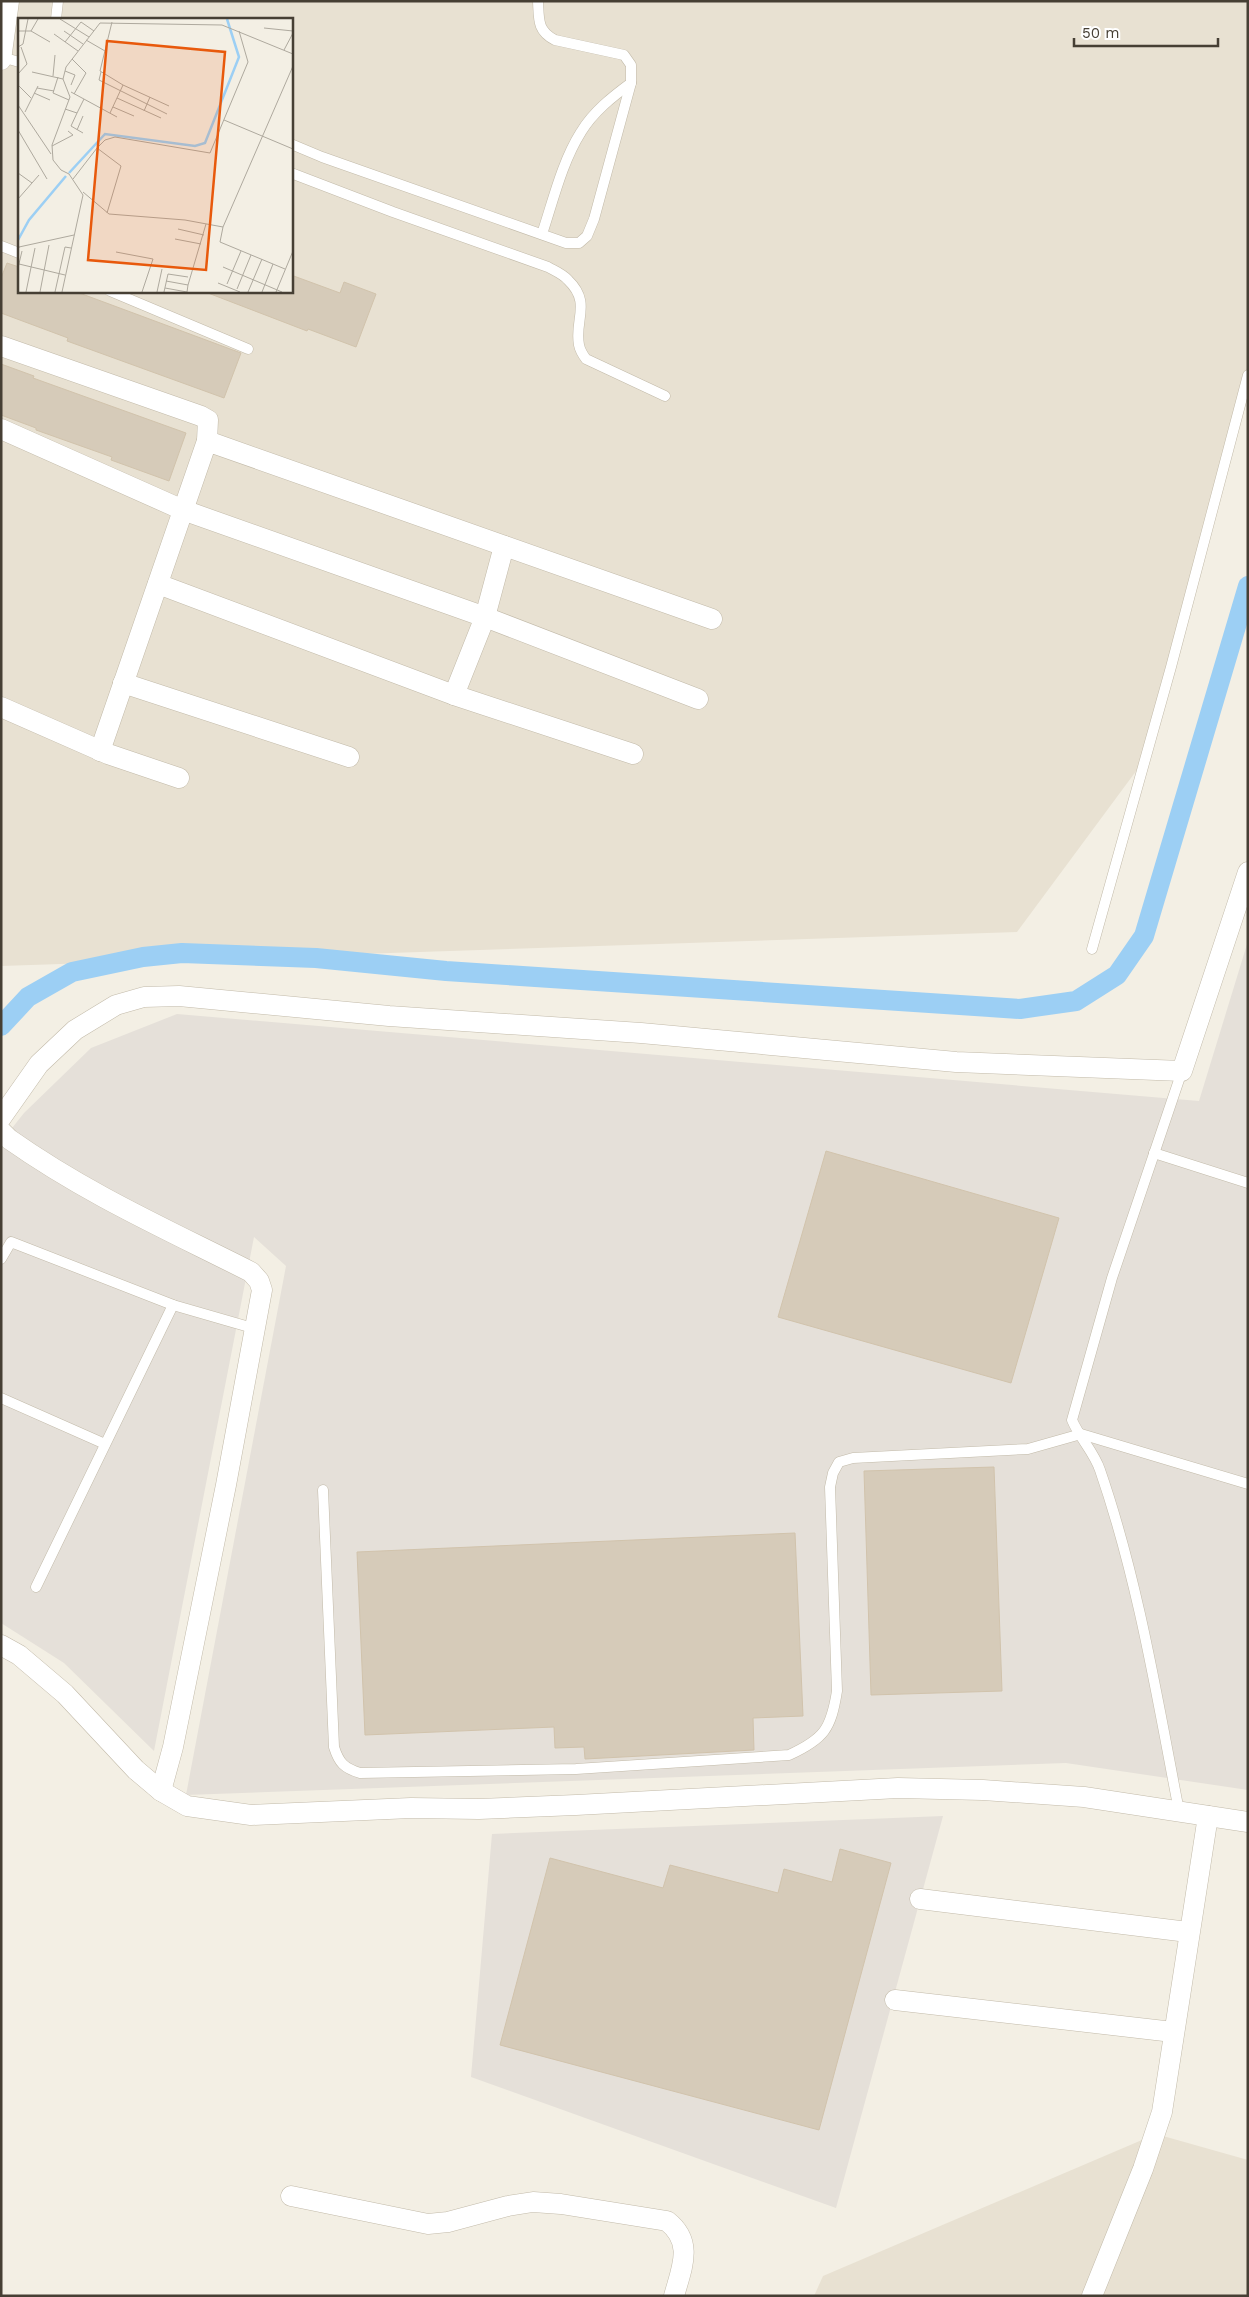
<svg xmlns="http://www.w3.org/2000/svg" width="1249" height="2297" font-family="'Work Sans',sans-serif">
	<rect width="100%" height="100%" fill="#f3efe4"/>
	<g fill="#e8e1d2" fill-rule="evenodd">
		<path d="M1,1h1247v376l-103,382 -128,173 -1016,34zM19,19h272v272h-272z"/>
		<path d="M1156,2134l92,26v136h-434l9,-20z"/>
	</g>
	<g fill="#e5e0d9">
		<path d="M1248,941v849l-182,-27 -880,32 100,-529 -32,-29 -100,514 -90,-88 -63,-40v-481l23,-29 67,-65 86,-34 1022,87z"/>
		<path d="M943,1816l-107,392 -365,-131 21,-243z"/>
	</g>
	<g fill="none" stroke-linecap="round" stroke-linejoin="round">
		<path stroke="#9ccff4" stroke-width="20" d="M1,1026l27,-29 44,-25 71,-15 39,-4 134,5 130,13 574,38 56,-8 41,-26 27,-39 104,-350"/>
	</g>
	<g fill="#d6cbb9" stroke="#d1c3ac">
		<path d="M7,263l12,4v24h55l167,62 -17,45 -157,-57 1,-3 -67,-25v-35z"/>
		<path d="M291,275l49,18 4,-11 32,12 -20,53 -48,-18 -1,2 -99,-38 83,-2z"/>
		<path d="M1,364l33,12 -1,2 153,55 -17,48 -58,-21 1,-3 -76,-27v-2l-35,-13z"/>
		<path d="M826,1151l233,67 -48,165 -233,-66z"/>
		<path d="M994,1467l8,224 -131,4 -7,-224z"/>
		<path d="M795,1533l8,183 -50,2 1,32 -169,9 -1,-12 -29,1 -1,-21 -189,8 -8,-183z"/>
		<path d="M840,1849l51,14 -72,267 -319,-85 50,-187 113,30 7,-23 108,28 6,-24 48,13z"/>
	</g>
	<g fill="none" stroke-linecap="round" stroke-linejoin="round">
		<defs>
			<g id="lane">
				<path d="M56,19l2,-18"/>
				<path d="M2,57l17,5"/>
				<path d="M291,144l31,13 244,86h13l8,-7 7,-17 37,-136v-18l-7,-10 -69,-15c-18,-9 -16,-21 -17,-39"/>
				<path d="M291,173l102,39 155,55c7,4 15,7 20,13 24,23 6,40 11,65 1,5 4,10 7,14l79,37"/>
				<path d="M542,234c11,-33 20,-72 39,-102 12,-20 31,-35 50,-49"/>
				<path d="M1,246l18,7"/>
				<path d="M110,291l138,58"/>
				<path d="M1092,949l79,-282 77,-292"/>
				<path d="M1154,1153l94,30"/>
				<path d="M1,1259l10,-17 162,63 83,24"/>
				<path d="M1,1398l104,46"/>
				<path d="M323,1490l11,257c5,16 10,21 26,26l216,-4 213,-14c35,-16 42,-26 48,-64l-7,-204 3,-14 6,-11 14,-4 175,-9 53,-15 167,50"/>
				<path d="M36,1587l137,-282"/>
				<path d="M1179,1811c-22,-114 -41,-231 -79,-341 -6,-18 -21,-33 -28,-50l40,-142 70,-207"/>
			</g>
			<g id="street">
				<path d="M1,60l8,-59"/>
				<path d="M1,346l200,70 7,4 -1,21"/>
				<path d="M1,429l182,81 302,107 213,82"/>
				<path d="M158,584l296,111 179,59"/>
				<path d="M123,683l226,74"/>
				<path d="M454,695l31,-78 19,-71"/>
				<path d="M1,707l107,47 71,24"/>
				<path d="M100,751l107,-310 505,178"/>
				<path d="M1,1118l38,-54 36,-34 41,-25 28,-8 35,-1 210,20 252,17 315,29 226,9 66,-199"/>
				<path d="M1,1131l8,8c78,55 157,90 242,133l8,9 3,9 -36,195 -53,262 -12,44"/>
				<path d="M1,1645l18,10 46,39 71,76 25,21 26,15 64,9 160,-7 68,1 97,-4 322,-17 85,2 101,7 164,25"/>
				<path d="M920,1899l268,33"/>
				<path d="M895,2000l278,32"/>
				<path d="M291,2196l137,28 20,-2 60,-16 25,-4 28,2 106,17c27,21 15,46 7,75"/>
				<path d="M1092,2296l51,-127 19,-57 46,-296"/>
			</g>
		</defs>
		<use href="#lane" stroke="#c2baa9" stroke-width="11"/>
		<use href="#street" stroke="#c2baa9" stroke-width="21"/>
		<use href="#lane" stroke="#fff" stroke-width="10"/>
		<use href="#street" stroke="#fff" stroke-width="20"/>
	</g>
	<g transform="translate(18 18)">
		<rect width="275" height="275" fill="#f3efe4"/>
		<path fill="none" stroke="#9ccff4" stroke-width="2.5" d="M51,155l36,-39 90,12 10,-3 34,-86 -12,-38M0,222l11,-20 37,-44"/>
		<path fill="none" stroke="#aea99e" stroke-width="1" d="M42,1l29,18M94,4l-12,49 23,14M246,10l29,3M0,13h13l7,-12M13,13l19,11M46,13l19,13M36,16l24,17M68,22l19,11M47,24l16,-20 13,9M0,29l5,-3 5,-25M266,32l9,-17M54,41l14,14 -12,21M47,53l10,4 -4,10M14,54l31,7M83,54l-2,8 68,34M0,56l9,-10 -6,-17M35,58l2,-21M40,59l-5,16 16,7M0,67l13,13M19,70l17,3M53,74l46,25M16,75l16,7M99,80l44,20M0,87l33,49M95,89l21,9M47,91l12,4 -6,13 12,7M126,93l6,-14M7,94l13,-26M59,95l7,-14M92,95l13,-28 46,21M206,102l69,29M0,112l29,49M59,112l6,-14M34,128l21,-11 -5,-4M0,155l14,10M55,161l24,-31M65,174l26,22 76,6 38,7 70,-161M0,181l21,-24M89,195l14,-47 -24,-18 8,-8 10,-3 95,16 38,-91 -9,-31M205,209l-3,15 65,27M160,211l26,6M157,221l26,5M0,232l1,-3 55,-12M98,234l37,7 -11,33M1,246l46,11M205,249l59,25M0,250l4,-17M148,263l22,4 -1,7M200,265l22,9M209,266l14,-33M170,267l18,-61M147,270l22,4M219,271l14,-34M8,274l9,-44M22,274l9,-47M37,274l10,-45 6,1M44,274l21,-97 -14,-21 -8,-4 -8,-10 -1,-15 18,-48 -7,-18 3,-12 34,-44 122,2 71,29M139,274l5,-23M146,274l4,-18 20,3M230,274l14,-33M244,274l11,-28M258,274l17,-41"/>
		<path fill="#e8590c" fill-opacity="0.15" stroke="#e8590c" stroke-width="2.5" d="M89,23l118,11 -19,218 -118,-10z"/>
		<rect width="275" height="275" fill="none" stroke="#463f34" stroke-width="2.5"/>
	</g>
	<rect width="1249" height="2297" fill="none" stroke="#463f34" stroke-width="5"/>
	<path d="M1074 38v8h144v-8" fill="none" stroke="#463f34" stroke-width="2.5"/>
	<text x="1082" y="38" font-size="15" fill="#463f34" stroke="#ffffff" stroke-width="4" paint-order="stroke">50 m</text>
</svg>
